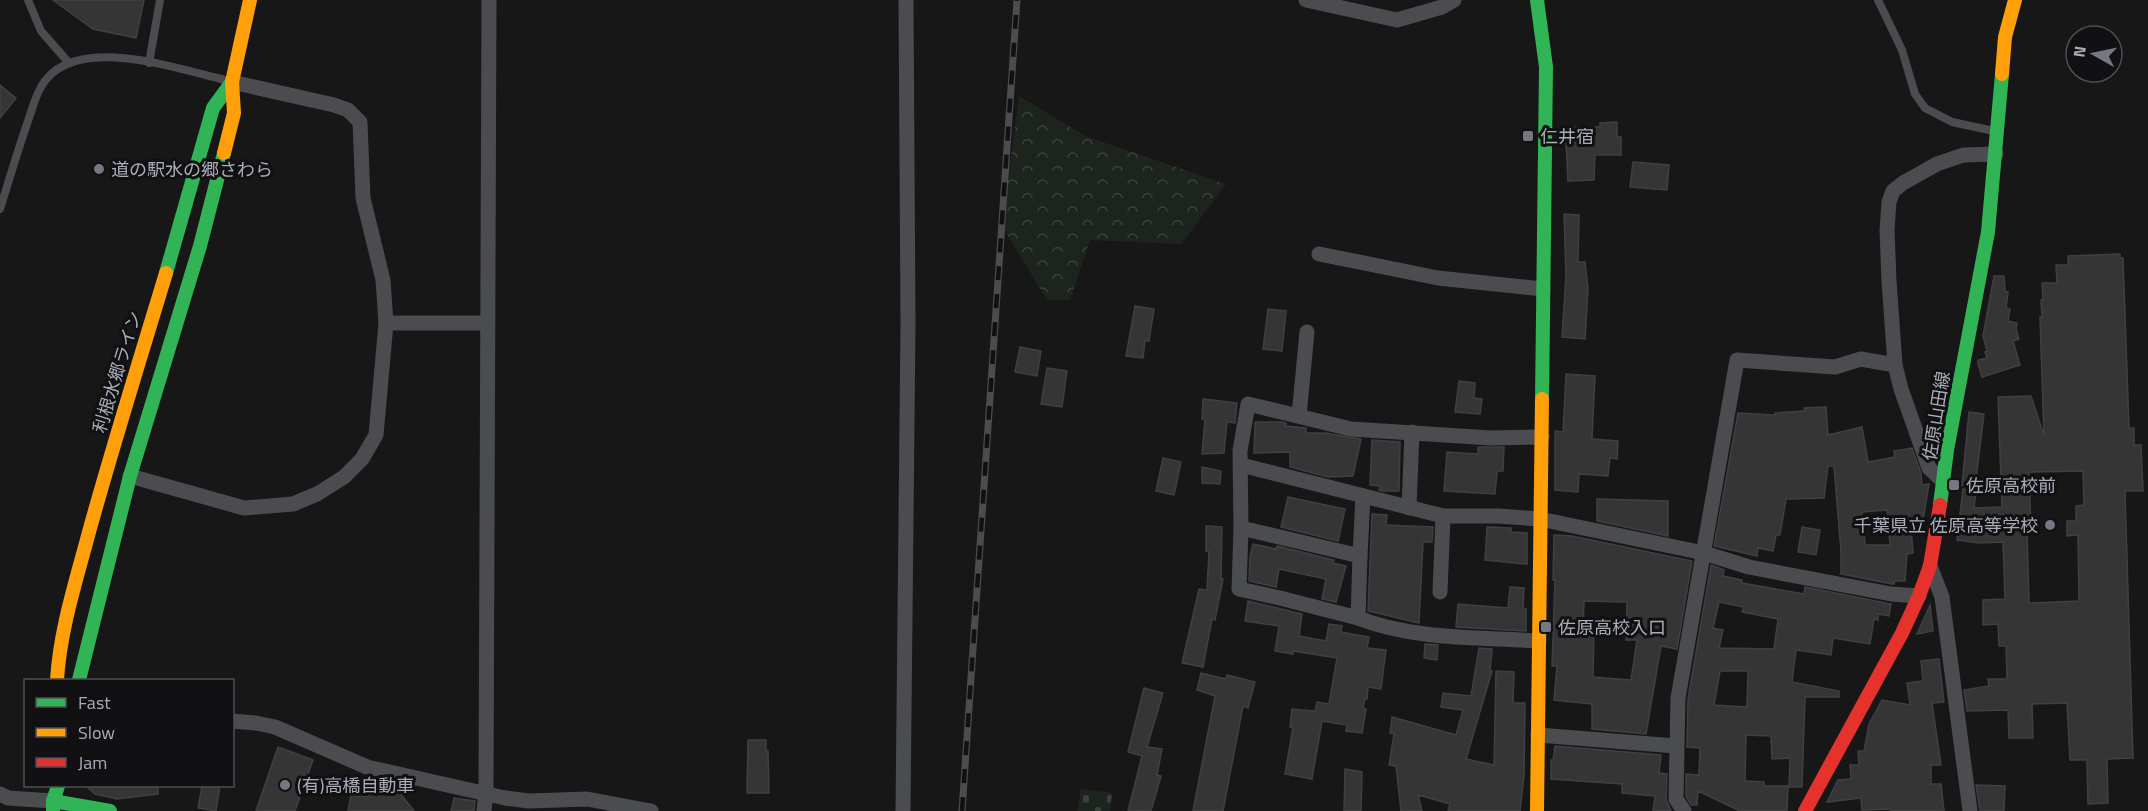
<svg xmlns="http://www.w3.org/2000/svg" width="2148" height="811" font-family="'Titillium Web','Noto Sans JP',sans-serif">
	<defs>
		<pattern id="forest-crowns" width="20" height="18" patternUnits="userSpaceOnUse" patternTransform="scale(1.5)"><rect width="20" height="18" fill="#1d241e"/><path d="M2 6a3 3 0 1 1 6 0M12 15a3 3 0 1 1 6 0" fill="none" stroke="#3b413d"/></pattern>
		<pattern id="cemetery-stones" width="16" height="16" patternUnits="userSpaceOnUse" patternTransform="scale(1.5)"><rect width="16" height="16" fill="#1d241e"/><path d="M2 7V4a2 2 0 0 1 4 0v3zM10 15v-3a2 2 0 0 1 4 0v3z" fill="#3b413d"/></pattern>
	</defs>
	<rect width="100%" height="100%" fill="#171717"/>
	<path fill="url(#forest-crowns)" d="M1019,96l66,40 141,48 -45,60 -91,-4 -20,60h-23l-45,-74z"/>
	<path fill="url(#cemetery-stones)" d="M1081,789l31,4 -2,18h-33z"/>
	<g fill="#353536" stroke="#3f4043" stroke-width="1.5" fill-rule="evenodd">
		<path d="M53,0h91l-8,38 -43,-9z"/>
		<path d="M0,85l16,13 -16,20z"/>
		<path d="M1617,122v15h4v18h-26l-1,25 -26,1 -2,-38h-3v-16h37v-4z"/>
		<path d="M1633,162l36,3 -2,25 -37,-3z"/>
		<path d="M1564,214l15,1 -1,47h7l3,27 -3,50 -23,-2 4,-61z"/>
		<path d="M2120,254v4h3l6,170h5v17h7l2,46h-18l8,267 -26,1 1,44 -20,1 -1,-44h-17l-3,-57 -35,1 1,34h-24l-1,-28 -41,1 -3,-21 25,-4 -1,-7h19l-1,-33h-7l-1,-22 -15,1v-25l22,-1 -2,-57 -23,1 -23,-3 6,-51 13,2 -2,17 28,-1 -4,-110 33,-1 13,40 -4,-119h2l-1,-17h2l-1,-17h15l-1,-18h12v-9zM2083,471l1,34 -8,1v15h-9v15l11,-1 1,66 -50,2 -2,-72 4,-1 -2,-58z"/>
		<path d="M1994,276h10l1,15 3,1 -2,16 4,1 -2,12 9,2 -1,6 3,10 -6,2 7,24 -38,12 -4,-13v-4l9,-2 -2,-6 2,-1 -4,-15z"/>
		<path d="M1135,306l19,3 -5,32h-4l-2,17 -17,-2z"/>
		<path d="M1268,309l18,2 -4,40 -19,-2z"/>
		<path d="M1020,347l21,4 -4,25 -22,-4z"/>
		<path d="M1047,368l20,3 -5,36 -21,-3z"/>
		<path d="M1566,374l29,2 -3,63 26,2 -1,18 -7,-1 -2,18 -29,-2 -1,18 -23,-2v-59l8,1z"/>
		<path d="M1459,381l16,2 -1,15 8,1 -2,15 -25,-2z"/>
		<path d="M1203,399l34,4 -2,20 -8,-1 -3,31 -22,1 3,-34 -3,-1z"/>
		<path d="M1826,407l2,28 34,-8 6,35 27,-5 -1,-6 18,-3 9,25 1,12 7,-1 -7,42 -11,1 2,26 -6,1 -2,27h-10l-1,3h-2l-51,-10v-23l-7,-85h-6l-4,32 -38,1 -6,36h-4l-3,16 -15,-3 -1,8 -43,-10 24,-133 37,2v-2l30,-2 -1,-3zM1887,510l3,35h-25l-3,-33z"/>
		<path d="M1969,412l15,2 -9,73 -13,-2z"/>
		<path d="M1255,422h26l5,1v3l20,2v5h19l36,6 -8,37 -25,1 -38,-10v-15l-36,1z"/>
		<path d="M1372,440l28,2 -1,49h-17l-3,-1 1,-4 -10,-1z"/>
		<path d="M1478,447h26l-1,24h-6l-2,23 -51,-3 3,-39 31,2z"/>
		<path d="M1163,458l18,4 -7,33 -18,-4z"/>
		<path d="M1202,467l19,4 -1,13 -18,-1z"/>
		<path d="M1288,497l57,12 -7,32 -57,-14z"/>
		<path d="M1597,499l71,2v35l-71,-15z"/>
		<path d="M1372,514l15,1 -1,10 47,2 -1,15h-9l-4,81 -51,-12z"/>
		<path d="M1206,526l16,1 -1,52h2l-8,41 -3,-1 -9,48 -21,-4 17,-74 8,1 2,-39h-3z"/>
		<path d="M1487,527l24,1v4l16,1v31l-42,-4z"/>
		<path d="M1802,527l18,3 -4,25 -18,-3z"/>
		<path d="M1554,535l18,1 120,25 -15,88 -16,-3 -15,88 -54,-5v-25l-38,-4 3,-34h-5l3,-86h-2zM1584,601l43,1 -1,38h11l-6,40 -38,-3 1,-44h-11z"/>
		<path d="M1253,544l23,5 1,-3 57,14 -1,3 13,3 -10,36 -14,-3 4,-20 -47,-10 -3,18 -27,-6 1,-24z"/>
		<path d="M1711,565l13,5 -1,6 19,4v3l62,11 1,-7 86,17 -2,12 -11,-2v6l-4,-1 -4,25 -37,-6 -2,17 -35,-5 -4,32 47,9v6h-34l-3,90h-13l1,-29 -18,1 -1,-23 -25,-1 -1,46 19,1v4h24l-1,25h-47l-42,-20 -1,14h-6l-5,-9v-22l13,1 1,-27 -13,-1 1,-48zM1719,602l25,5 -2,5 36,7 -4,30 -55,-1 4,-18 -10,-2zM1720,671h28l-1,36 -33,-2z"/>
		<path d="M1510,587l14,1 -1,21h3v22l-70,-4 2,-23 50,4z"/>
		<path d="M1248,601l54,13 -3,22 27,5 3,-17 13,2 -1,6 28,5 -2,11 19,2 -5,39 -13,-2 -1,12h-2l-2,9 3,1 -4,24 -16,-2 1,-6 -25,-4 -10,58 -27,-5 8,-47h-3l2,-18 23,2 2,-9 12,2 8,-46 -44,-7v3l-18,-3 4,-25 -34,-5z"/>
		<path d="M1930,605l3,26 -16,3z"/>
		<path d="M1425,644l13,1 -1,15 -13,-2z"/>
		<path d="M1479,648l13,1 -2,22h2l-26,88 28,6 2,-94 18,1 -1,31h12l-1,73 -4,35h-72l2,-7 -32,-9 4,16h-21l-5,-45 -7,-1 5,-31 -4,-1 2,-16 64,18 7,-25 -22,-3 2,-14 28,3z"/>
		<path d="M1939,659l5,43 -12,1 9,62h-10v19h10l3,27h-53l-1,-2 -28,1 -1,-12 -34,4 11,-22 13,-1 -1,-14h9l-1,-14h6l5,-27 13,-24 28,5 -3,-22 16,-2 -2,-20z"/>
		<path d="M1201,673l25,6 1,-4 28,7 -7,26 -5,-2 -20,105h-30l22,-115 -18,-6z"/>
		<path d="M1144,688l19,5 -16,54 15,2 -5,26 4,1 -10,35h-23l14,-55 -14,-4z"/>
		<path d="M748,740h18v11h2l1,42h-22z"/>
		<path d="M1555,746l106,9 -2,18 8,1 -1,25 5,12h-18l2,-15 -33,-3v-9l-71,-5v-19h2z"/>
		<path d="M278,747l35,13 -18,51h-39z"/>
		<path d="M1345,769l17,3 -1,39h-17z"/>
		<path d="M384,783l7,8 5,-3 18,23h-66l3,-16 16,2z"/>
		<path d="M1976,785l29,1 -1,25h-24z"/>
		<path d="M86,786h72v8l-41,5 -22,-5z"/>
		<path d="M202,786h18l-4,25 -18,-3z"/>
		<path d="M454,798l21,3 -1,10h-23z"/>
	</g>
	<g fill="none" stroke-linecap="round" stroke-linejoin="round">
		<g stroke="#4b4c50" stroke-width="8">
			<path d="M28,0l13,31 28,32"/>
			<path d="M1878,0l24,50 13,44 10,14 27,14 42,9"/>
			<path d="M149,63l11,-63"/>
			<path d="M0,209c9,-29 18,-59 28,-88 4,-11 7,-24 13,-34 31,-56 136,-18 184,-7"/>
		</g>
		<g stroke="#4b4c50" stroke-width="15">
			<path d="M1306,0l91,20 45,-13 12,-7"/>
			<path d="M1319,254l119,24 105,11"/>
			<path d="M386,323h101"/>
			<path d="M1299,416l8,-84"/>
			<path d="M1241,465l202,51h55l42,3 164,34 45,14 142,27 28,2"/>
			<path d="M130,476l114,32 49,-4 24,-10 27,-17 18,-18 14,-24 10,-112 -3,-43 -20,-82 -3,-76 -12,-12 -14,-5 -102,-23"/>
			<path d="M1944,482l-15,-14 -28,-79 -6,-24 -6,-84 -2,-51 2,-28 4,-11 10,-8 34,-19 26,-9 33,-1"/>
			<path d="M1363,496l-3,60 -119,-28 -1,-77 8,-47 103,25 140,9 51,-1"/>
			<path d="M1409,508l3,-76"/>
			<path d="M1241,528l-2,61 41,9 78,20 2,-62"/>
			<path d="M1930,566l12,31 28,214"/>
			<path d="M1440,592l3,-76"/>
			<path d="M1358,618c56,22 121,19 181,23"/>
			<path d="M232,721l24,2 19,4 92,40 138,31 24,3 58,-2 64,12"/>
			<path d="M1538,735l138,11"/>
			<path d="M0,794l8,4 45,3"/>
			<path d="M484,811l2,-17 3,-794"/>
			<path d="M903,811l5,-487 -2,-324"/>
			<path d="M1684,811l-8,-12 2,-101 59,-338 98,7 26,-8 34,6"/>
		</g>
		<g stroke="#30b455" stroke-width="14">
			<path d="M1537,0l9,67 -4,332"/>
			<path d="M166,273l47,-165 19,-26"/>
			<path d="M1940,505l7,-55 41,-218 14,-158"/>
			<path d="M79,680l51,-204 70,-230 24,-93"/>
			<path d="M53,801l57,10"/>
			<path d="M53,811v-10l5,-15"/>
		</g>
		<g stroke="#ff9f0a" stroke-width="14">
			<path d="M2002,74l3,-37 10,-37"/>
			<path d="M224,153l10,-40 -2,-31 18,-82"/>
			<path d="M57,680c3,-50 19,-99 32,-148 24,-87 51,-173 77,-259"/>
			<path d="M1537,811l5,-412"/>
		</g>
		<path stroke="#e5322d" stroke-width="14" d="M1805,811l97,-178 17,-37 11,-30 10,-61"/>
		<defs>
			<path id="rail" d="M962,811l55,-811"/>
		</defs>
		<use href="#rail" stroke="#4b4c4f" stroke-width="7"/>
		<use href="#rail" stroke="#111113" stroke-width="4.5" stroke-dasharray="14" stroke-linecap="butt"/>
	</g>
	<g fill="#757880" stroke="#111113" stroke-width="2">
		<rect x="1522" y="130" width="12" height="12" rx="3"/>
		<circle cx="99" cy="169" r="6"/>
		<rect x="1948" y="479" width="12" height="12" rx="3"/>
		<circle cx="2050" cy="525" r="6"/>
		<rect x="1540" y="621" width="12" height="12" rx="3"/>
		<circle cx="285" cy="785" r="6"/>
	</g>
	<g text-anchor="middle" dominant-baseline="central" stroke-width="6" stroke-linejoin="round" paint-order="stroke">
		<g font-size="18" fill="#a8adb8" stroke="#111113" text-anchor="start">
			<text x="1540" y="136">仁井宿</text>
			<text x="111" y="169">道の駅水の郷さわら</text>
			<text x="1966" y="485">佐原高校前</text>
			<text x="2038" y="525" text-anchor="end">千葉県立 佐原高等学校</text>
			<text x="1558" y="627">佐原高校入口</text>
			<text x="297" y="785">(有)高橋自動車</text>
		</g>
		<g font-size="18" fill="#a8adb8" stroke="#111113">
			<text transform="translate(117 372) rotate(-73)">利根水郷ライン</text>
			<text transform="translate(1936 416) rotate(-81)">佐原山田線</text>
		</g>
	</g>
	<rect x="24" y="679" width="210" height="108" fill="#111113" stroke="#4d4f55" stroke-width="1.5"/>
	<rect x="36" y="698" width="30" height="9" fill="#30b455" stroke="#4d4f55" stroke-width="1.5"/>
	<text x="78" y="709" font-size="18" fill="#a8adb8">Fast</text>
	<rect x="36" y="728" width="30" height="9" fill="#ff9f0a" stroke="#4d4f55" stroke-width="1.5"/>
	<text x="78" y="739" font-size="18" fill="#a8adb8">Slow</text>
	<rect x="36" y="758" width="30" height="9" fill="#e5322d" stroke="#4d4f55" stroke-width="1.5"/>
	<text x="78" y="769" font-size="18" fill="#a8adb8">Jam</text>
	<g transform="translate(2094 54) rotate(279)"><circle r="28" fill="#111113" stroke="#4d4f55" stroke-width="1.5"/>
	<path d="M0-4.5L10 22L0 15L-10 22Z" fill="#757880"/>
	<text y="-9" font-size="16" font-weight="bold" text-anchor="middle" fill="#a8adb8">N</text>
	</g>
</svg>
